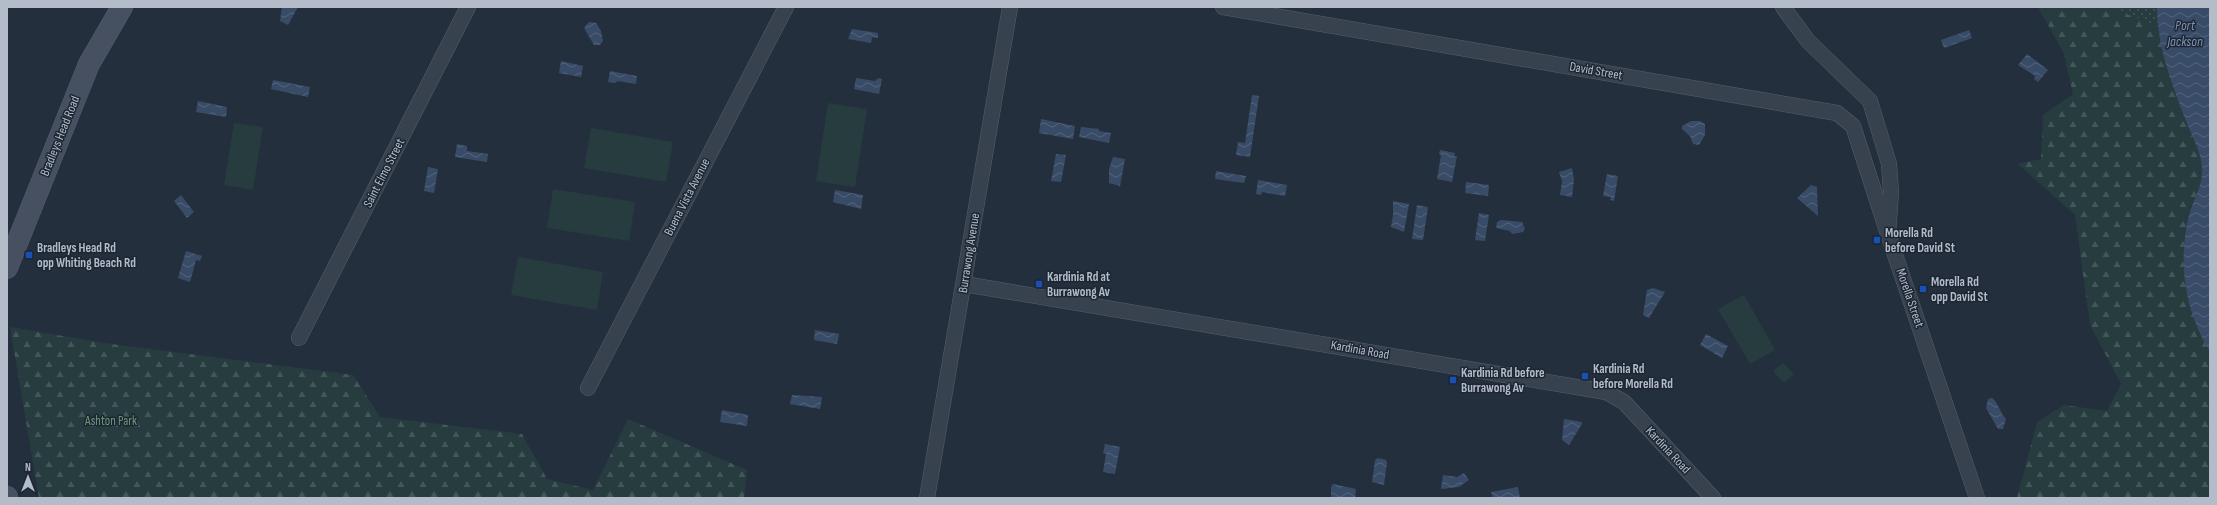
<svg xmlns="http://www.w3.org/2000/svg" width="2217" height="505" font-family="'Sofia Sans Condensed',sans-serif">
	<defs>
		<pattern id="grass-dots" width="8" height="8" patternUnits="userSpaceOnUse"><rect width="8" height="8" fill="#263c3f"/><path d="M2 2h.1M6 6h.1" fill="none" stroke="#435659" stroke-width="1.8" stroke-linecap="round"/></pattern>
		<pattern id="forest-firs" width="22" height="20" patternUnits="userSpaceOnUse"><rect width="22" height="20" fill="#263c3f"/><path d="M5 1l3.5 6h-7zM16 11l3.5 6h-7z" fill="#435659"/></pattern>
		<pattern id="water-waves" width="16" height="10" patternUnits="userSpaceOnUse"><rect width="16" height="10" fill="#394c67"/><path d="M0 5q4-4 8 0t8 0" fill="none" stroke="#53647b"/></pattern>
	</defs>
	<rect width="100%" height="100%" fill="#242f3e"/>
	<path fill="url(#grass-dots)" d="M2108,7h49l1,19z"/>
	<g fill="url(#forest-firs)">
		<path d="M2038,7h70l50,19c5,25 10,47 19,71 8,20 25,49 26,71 0,17 -11,33 -15,50 -11,48 -1,91 22,134v146h-193l20,-76 27,-17 43,6 14,-27 -31,-59 -15,-110 -57,-51 23,-5 2,-44 30,-21 -9,-40z"/>
		<path d="M10,327l94,16 249,32 27,42 142,17 25,45 46,11 35,-71 119,51 -3,28h-705z"/>
	</g>
	<g fill="#263c3f">
		<path d="M828,103l39,6 -12,78 -39,-6z"/>
		<path d="M234,123l29,4 -10,63 -29,-5z"/>
		<path d="M591,128l82,14 -7,40 -82,-14z"/>
		<path d="M553,189l82,13 -6,39 -82,-13z"/>
		<path d="M518,257l85,15 -6,38 -86,-15z"/>
		<path d="M1744,295l31,55 -25,14 -32,-55z"/>
		<path d="M1783,363l11,11 -10,9 -11,-12z"/>
	</g>
	<g fill="url(#water-waves)">
		<path d="M282,7h16l-10,18 -8,-4z"/>
		<path d="M2157,7h53v345c-25,-41 -33,-89 -21,-137 4,-15 15,-32 13,-49 -2,-16 -10,-30 -16,-45 -14,-37 -29,-74 -29,-114z"/>
		<path d="M589,22l7,1 5,8 2,10 -3,4h-6l-10,-17z"/>
		<path d="M852,29l26,4v5l-6,-1 -1,6 -23,-4z"/>
		<path d="M1969,30l3,8 -28,10 -3,-8z"/>
		<path d="M2027,54l21,16 -10,12 -4,-3 1,-3 -17,-11z"/>
		<path d="M561,61l22,5 -2,11 -22,-4z"/>
		<path d="M610,71l27,5 -1,8 -18,-3 -3,2 -7,-1z"/>
		<path d="M856,78l19,3 3,-3 4,1 -3,15 -25,-5z"/>
		<path d="M273,80l37,7 -2,10 -37,-8z"/>
		<path d="M1252,95l7,1 -9,61 -14,-2 2,-13 7,1z"/>
		<path d="M198,101l29,6 -1,10 -30,-5z"/>
		<path d="M1041,119l34,7 -2,13 -34,-6z"/>
		<path d="M1691,121h9l5,3v11l-6,10 -6,-1 -3,-8 -8,-7v-3z"/>
		<path d="M1081,127l18,2v2l12,2 -2,10 -30,-6z"/>
		<path d="M457,144l10,2v5l21,3 -1,8 -32,-5z"/>
		<path d="M1440,150l15,3 -1,3h3l-5,26 -15,-3 4,-24 -2,-1z"/>
		<path d="M1056,154l10,1 -5,27 -10,-1z"/>
		<path d="M1113,157l12,2 -5,27 -11,-3v-14z"/>
		<path d="M428,167l10,2 -4,24 -10,-2z"/>
		<path d="M1572,168l2,12 -2,17 -12,-2 2,-14 -3,-9z"/>
		<path d="M1216,171l30,5 -2,7 -29,-4z"/>
		<path d="M1607,174l11,2 -4,25 -4,-1 1,-3 -8,-1z"/>
		<path d="M1258,180l29,5 -2,11 -23,-4 -1,3 -5,-1z"/>
		<path d="M1466,182l23,3 -1,11 -23,-3z"/>
		<path d="M1811,185l6,2 1,29 -21,-18z"/>
		<path d="M835,190l28,5 -2,14 -28,-7z"/>
		<path d="M181,195l13,17 -7,6 -13,-17z"/>
		<path d="M1393,201l16,3 -5,28 -13,-5 2,-12z"/>
		<path d="M1417,205l11,2 -5,33 -11,-1z"/>
		<path d="M1479,213l10,2 -4,26 -10,-1z"/>
		<path d="M1501,220l21,2 3,7 -2,3 -11,2 -2,-3 -14,-3 1,-6z"/>
		<path d="M186,251l16,5 -2,5 -4,-1 -6,22 -12,-4z"/>
		<path d="M1653,288l12,4 -16,26 -6,-3 4,-25z"/>
		<path d="M815,330l24,4 -2,10 -23,-4z"/>
		<path d="M1706,334l22,12 -6,12 -22,-13z"/>
		<path d="M792,395l30,2 -2,12 -30,-5z"/>
		<path d="M1992,398c6,4 8,15 14,21l-3,10h-5l-12,-21 2,-9z"/>
		<path d="M722,410l26,5 -1,11 -27,-4z"/>
		<path d="M1564,419l18,3v2l-13,21 -7,-5z"/>
		<path d="M1105,444l15,3 -5,27 -12,-2 3,-18 -3,-1z"/>
		<path d="M1378,458l8,2 1,2 -3,23 -12,-3 3,-22z"/>
		<path d="M1464,473l5,7 -10,7 -18,2 2,-14 14,2z"/>
		<path d="M1333,484l23,5 -1,9h-24v-11z"/>
		<path d="M1518,487l2,11h-27l-2,-6z"/>
	</g>
	<g fill="none" stroke-linecap="round" stroke-linejoin="round">
		<defs>
			<g id="street">
				<path d="M1223,7l614,106 16,13 35,108"/>
				<path d="M1783,7l25,34 62,60 19,63 2,28 -3,42 89,264"/>
				<path d="M964,284l642,108 18,10 89,96"/>
				<path d="M299,338l169,-331"/>
				<path d="M588,388l198,-381"/>
				<path d="M927,498l83,-491"/>
			</g>
			<g id="secondary">
				<path d="M7,268l82,-204 33,-57"/>
				<path d="M7,497v1"/>
			</g>
		</defs>
		<use href="#street" stroke="#565f6c" stroke-width="16"/>
		<use href="#secondary" stroke="#565f6c" stroke-width="22"/>
		<use href="#street" stroke="#38414e" stroke-width="15"/>
		<use href="#secondary" stroke="#465061" stroke-width="21"/>
	</g>
	<g fill="#1a4fb4" stroke="#1d2633" stroke-width="1.5">
		<rect x="1873" y="236" width="8" height="8" rx="2"/>
		<rect x="25" y="251" width="8" height="8" rx="2"/>
		<rect x="1035" y="280" width="8" height="8" rx="2"/>
		<rect x="1919" y="285" width="8" height="8" rx="2"/>
		<rect x="1581" y="372" width="8" height="8" rx="2"/>
		<rect x="1449" y="376" width="8" height="8" rx="2"/>
	</g>
	<g text-anchor="middle" dominant-baseline="central" stroke-width="3" stroke-linejoin="round" paint-order="stroke">
		<g font-size="13" fill="#b4bcc9" stroke="#1d2633">
			<text transform="translate(1596 71) rotate(10)">David Street</text>
			<text transform="translate(60 136) rotate(-68)">Bradleys Head Road</text>
			<text transform="translate(384 173) rotate(-63)">Saint Elmo Street</text>
			<text transform="translate(687 197) rotate(-63)">Buena Vista Avenue</text>
			<text transform="translate(969 253) rotate(-81)">Burrawong Avenue</text>
			<text transform="translate(1910 298) rotate(71)">Morella Street</text>
			<text transform="translate(1360 350) rotate(10)">Kardinia Road</text>
			<text transform="translate(1668 450) rotate(47)">Kardinia Road</text>
		</g>
		<g font-size="13" font-weight="bold" fill="#b4bcc9" stroke="#1d2633" text-anchor="start">
			<text x="1885" y="233">Morella Rd<tspan x="1885" dy="15">before David St</tspan></text>
			<text x="37" y="248">Bradleys Head Rd<tspan x="37" dy="15">opp Whiting Beach Rd</tspan></text>
			<text x="1047" y="277">Kardinia Rd at<tspan x="1047" dy="15">Burrawong Av</tspan></text>
			<text x="1931" y="282">Morella Rd<tspan x="1931" dy="15">opp David St</tspan></text>
			<text x="1593" y="369">Kardinia Rd<tspan x="1593" dy="15">before Morella Rd</tspan></text>
			<text x="1461" y="373">Kardinia Rd before<tspan x="1461" dy="15">Burrawong Av</tspan></text>
		</g>
		<g font-size="13" fill="#6b9a76" stroke="#1d2633">
			<text x="111" y="421">Ashton Park</text>
		</g>
		<g font-size="14" font-style="italic" fill="#7c92b1" stroke="#1d2633">
			<text x="2185" y="25">Port<tspan x="2185" dy="16">Jackson</tspan></text>
		</g>
	</g>
	<rect width="2217" height="505" fill="none" stroke="#b4bcc9" stroke-width="16"/>
	<g transform="translate(28 477)" stroke="#1d2633" stroke-width="3" paint-order="stroke">
	<path d="M0-3L7 15L0 10L-7 15Z" fill="#b4bcc9"/>
	<text y="-6" font-size="11" font-weight="bold" text-anchor="middle" fill="#b4bcc9">N</text>
	</g>
</svg>
